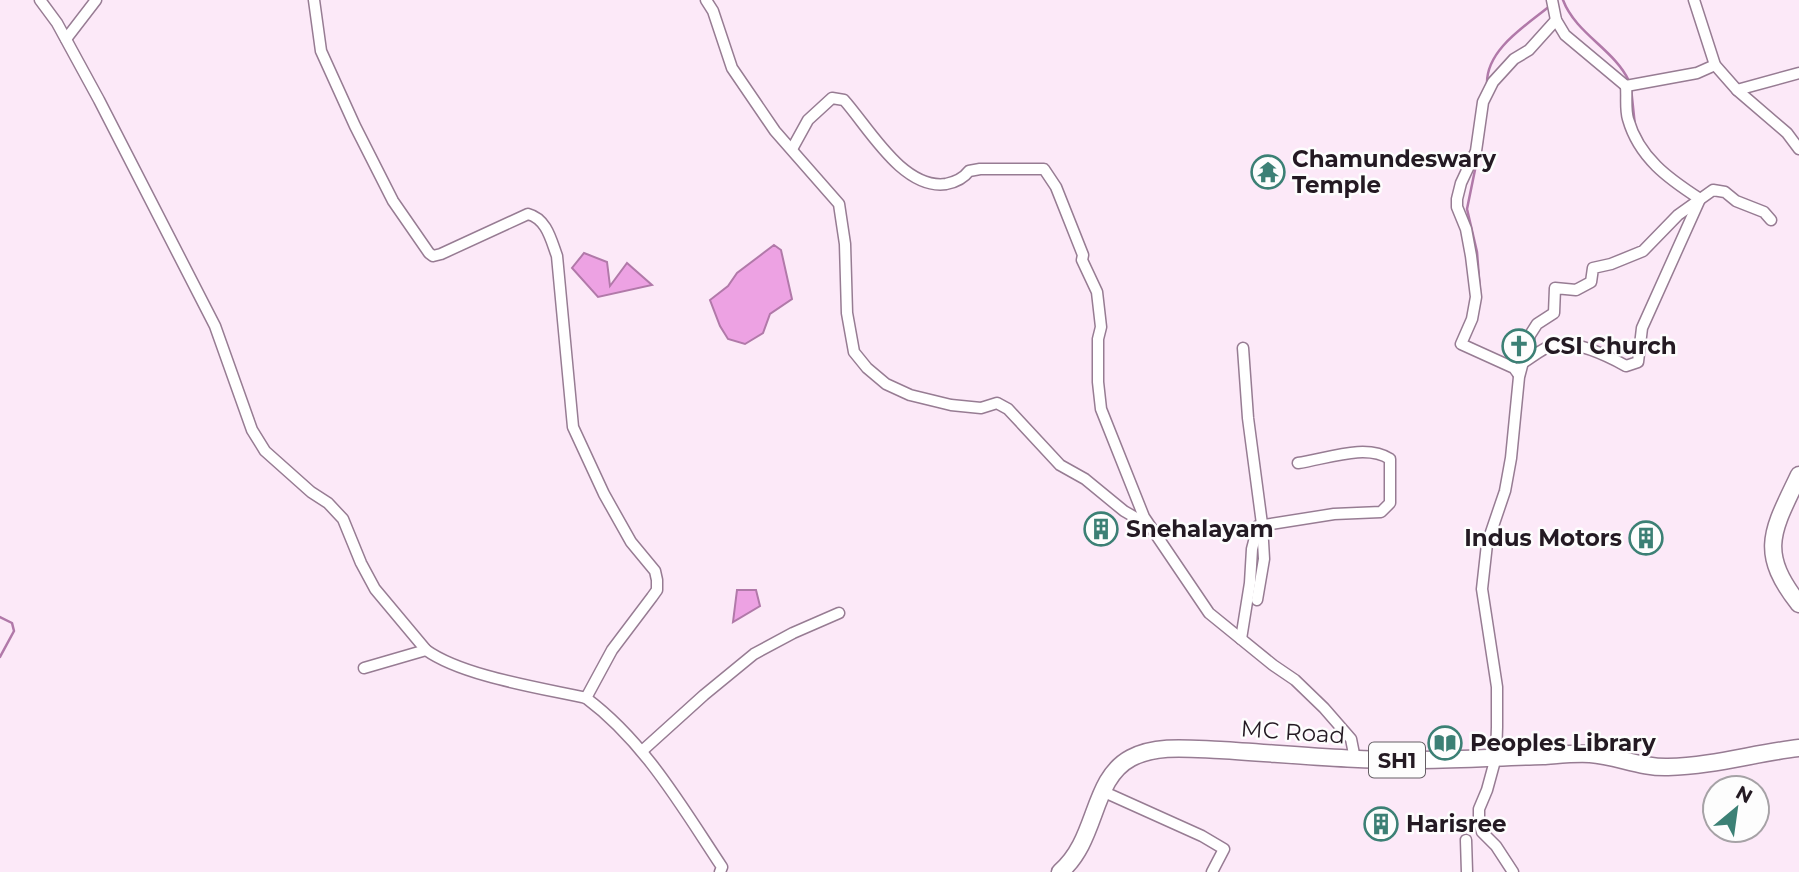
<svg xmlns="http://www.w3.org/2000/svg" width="1799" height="872" font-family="Montserrat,sans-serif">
	<rect width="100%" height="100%" fill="#fce9f8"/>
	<g fill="#eda2e3" stroke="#b179a9" stroke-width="2">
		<path d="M774,245l7,5 11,49 -22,15 -7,19 -18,11 -17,-5 -8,-13 -10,-26 18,-14 9,-13z"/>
		<path d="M584,253l23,9 3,24 17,-23 25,22 -54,12 -26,-29z"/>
		<path d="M737,590h19l4,16 -27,16z"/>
	</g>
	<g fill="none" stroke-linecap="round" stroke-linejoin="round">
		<g stroke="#b179a9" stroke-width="2.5">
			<path d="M1563,0c13,34 51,49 66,81"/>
			<path d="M1487,84c-1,-35 40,-59 64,-79"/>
			<path d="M1631,88l4,38"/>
			<path d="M1482,143l2,-17"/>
			<path d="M1477,160l-10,49 10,43 3,39"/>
			<path d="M0,617l12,6 2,8 -14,26"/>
		</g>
		<defs>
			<g id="street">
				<path d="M40,0l17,23 42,77 116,226 37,104 13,21 46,41 17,11 15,16 18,44 14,26 51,61c36,26 115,38 160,48 59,44 96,109 136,169l-2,5"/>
				<path d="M314,0l7,51 34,75 38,75 36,52 4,3 8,-2 87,-40c19,5 23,26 29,42l16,171 31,67 27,48 24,29 2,9v10l-5,7 -40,53 -26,48"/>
				<path d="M706,0l7,11 19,57 43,63 64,73 6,40 2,69 7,39 13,16 19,16 24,11 41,10 30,3 16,-5 11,6 52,56 25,14 39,32 24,14"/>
				<path d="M1552,0l4,20 9,15 61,51"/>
				<path d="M1694,0l21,65 22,25 50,43 12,16"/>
				<path d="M66,39l30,-39"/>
				<path d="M1626,86l71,-13 18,-8"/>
				<path d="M1737,90l62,-17"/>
				<path d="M792,149l16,-29 24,-22 12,2c25,28 59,90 102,84 10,-2 17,-5 23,-13l11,-2h64l12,18 27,68 -1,5 15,32 4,35 -3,12v43l3,27 43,108 65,96 64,52 22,15 29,28 27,31 4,20"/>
				<path d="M1243,348l5,70 14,106 2,35 -7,41"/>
				<path d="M1524,362c8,-5 19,-14 29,-17 23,-5 53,10 73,21l12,-4 4,-34 58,-129c-31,-20 -61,-41 -72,-80 -3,-10 -1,-22 -2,-33"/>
				<path d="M1519,375l-5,-7 -53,-24 11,-25 4,-22 -5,-41 -5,-27 -9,-22v-8l4,-16 15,-32 7,-49 10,-20 21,-23 15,-9 27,-30"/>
				<path d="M1241,639l9,-56 2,-34 6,-23 76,-12 47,-2 9,-9v-44c-24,-16 -64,0 -92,4"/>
				<path d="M364,668l62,-18"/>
				<path d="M642,751l62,-56 50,-41 39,-21 46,-20"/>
				<path d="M1102,791l100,45 22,13 -12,23"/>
				<path d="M1466,840l1,32"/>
				<path d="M1513,872l-17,-26 -14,-14 -3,-10v-13l8,-19 9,-33 1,-30v-40l-15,-98 5,-45 18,-53 6,-33 8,-81 11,-42 7,-11 17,-11 1,-25 21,2 15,-8 2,-14 18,-4 32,-13 35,-36 35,-25 12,2 11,9 28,11 7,8"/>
			</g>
			<g id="primary">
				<path d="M1799,475c-26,55 -42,76 0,129"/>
				<path d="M1060,872c38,-32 31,-93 71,-114 26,-14 61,-9 89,-8 67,4 133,11 201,10 40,0 81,-3 122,-4 15,-1 32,-3 47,-2 27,2 51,14 78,13 45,-1 87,-14 131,-19"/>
			</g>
		</defs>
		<use href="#street" stroke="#977c93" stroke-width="13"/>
		<use href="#primary" stroke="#977c93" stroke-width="19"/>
		<use href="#street" stroke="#fff" stroke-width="10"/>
		<use href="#primary" stroke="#fff" stroke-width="16"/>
	</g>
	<defs>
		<symbol id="temple-ring" viewBox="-11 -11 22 22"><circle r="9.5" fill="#fdfdfd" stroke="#3c8075" stroke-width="1.5"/><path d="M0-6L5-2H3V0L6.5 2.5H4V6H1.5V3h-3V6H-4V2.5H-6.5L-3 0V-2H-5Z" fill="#3c8075"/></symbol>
		<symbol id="church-ring" viewBox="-11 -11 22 22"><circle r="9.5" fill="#fdfdfd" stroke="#3c8075" stroke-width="1.5"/><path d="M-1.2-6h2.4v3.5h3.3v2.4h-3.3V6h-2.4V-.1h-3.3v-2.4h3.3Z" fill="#3c8075"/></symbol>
		<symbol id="building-ring" viewBox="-11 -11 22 22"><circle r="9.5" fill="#fdfdfd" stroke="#3c8075" stroke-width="1.5"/><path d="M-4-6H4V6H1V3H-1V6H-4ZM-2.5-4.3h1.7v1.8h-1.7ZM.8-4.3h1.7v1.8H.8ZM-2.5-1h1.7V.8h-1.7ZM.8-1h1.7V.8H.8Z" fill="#3c8075"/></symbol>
		<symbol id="library-ring" viewBox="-11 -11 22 22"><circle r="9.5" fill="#fdfdfd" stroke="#3c8075" stroke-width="1.5"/><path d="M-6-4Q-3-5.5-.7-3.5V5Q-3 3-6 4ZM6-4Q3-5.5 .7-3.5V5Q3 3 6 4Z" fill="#3c8075"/></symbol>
	</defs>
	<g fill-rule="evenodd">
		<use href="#temple-ring" x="1249" y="153" width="38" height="38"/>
		<use href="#church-ring" x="1500" y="327" width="38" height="38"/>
		<use href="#building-ring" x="1082" y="510" width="38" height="38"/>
		<use href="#building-ring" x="1627" y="519" width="38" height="38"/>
		<use href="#library-ring" x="1426" y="724" width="38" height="38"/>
		<use href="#building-ring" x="1362" y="805" width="38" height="38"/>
	</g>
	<g text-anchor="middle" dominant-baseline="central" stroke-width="5" stroke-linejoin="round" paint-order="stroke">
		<rect fill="#fdfdfd" stroke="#655e64" stroke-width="2" x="1369" y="742.5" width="56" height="35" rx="5"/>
		<g font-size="21" font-weight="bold" fill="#241a23">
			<text x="1397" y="760">SH1</text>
		</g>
		<g font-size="23" font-weight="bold" fill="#241a23" stroke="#fdfdfd" text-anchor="start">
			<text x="1292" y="159">Chamundeswary<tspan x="1292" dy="26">Temple</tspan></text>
			<text x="1544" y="346">CSI Church</text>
			<text x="1126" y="529">Snehalayam</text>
			<text x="1622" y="538" text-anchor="end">Indus Motors</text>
			<text x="1470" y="743">Peoples Library</text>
			<text x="1406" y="824">Harisree</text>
		</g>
		<g font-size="23" fill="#241a23" stroke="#fdfdfd">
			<text transform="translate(1293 732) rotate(4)">MC Road</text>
		</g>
	</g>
	<g transform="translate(1736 809) rotate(29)"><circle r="33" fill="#fdfdfd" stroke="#a6a2a6" stroke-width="2"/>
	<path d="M0-5L12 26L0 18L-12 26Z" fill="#3c8075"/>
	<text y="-10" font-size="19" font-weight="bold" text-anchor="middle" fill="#241a23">N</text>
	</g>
</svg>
